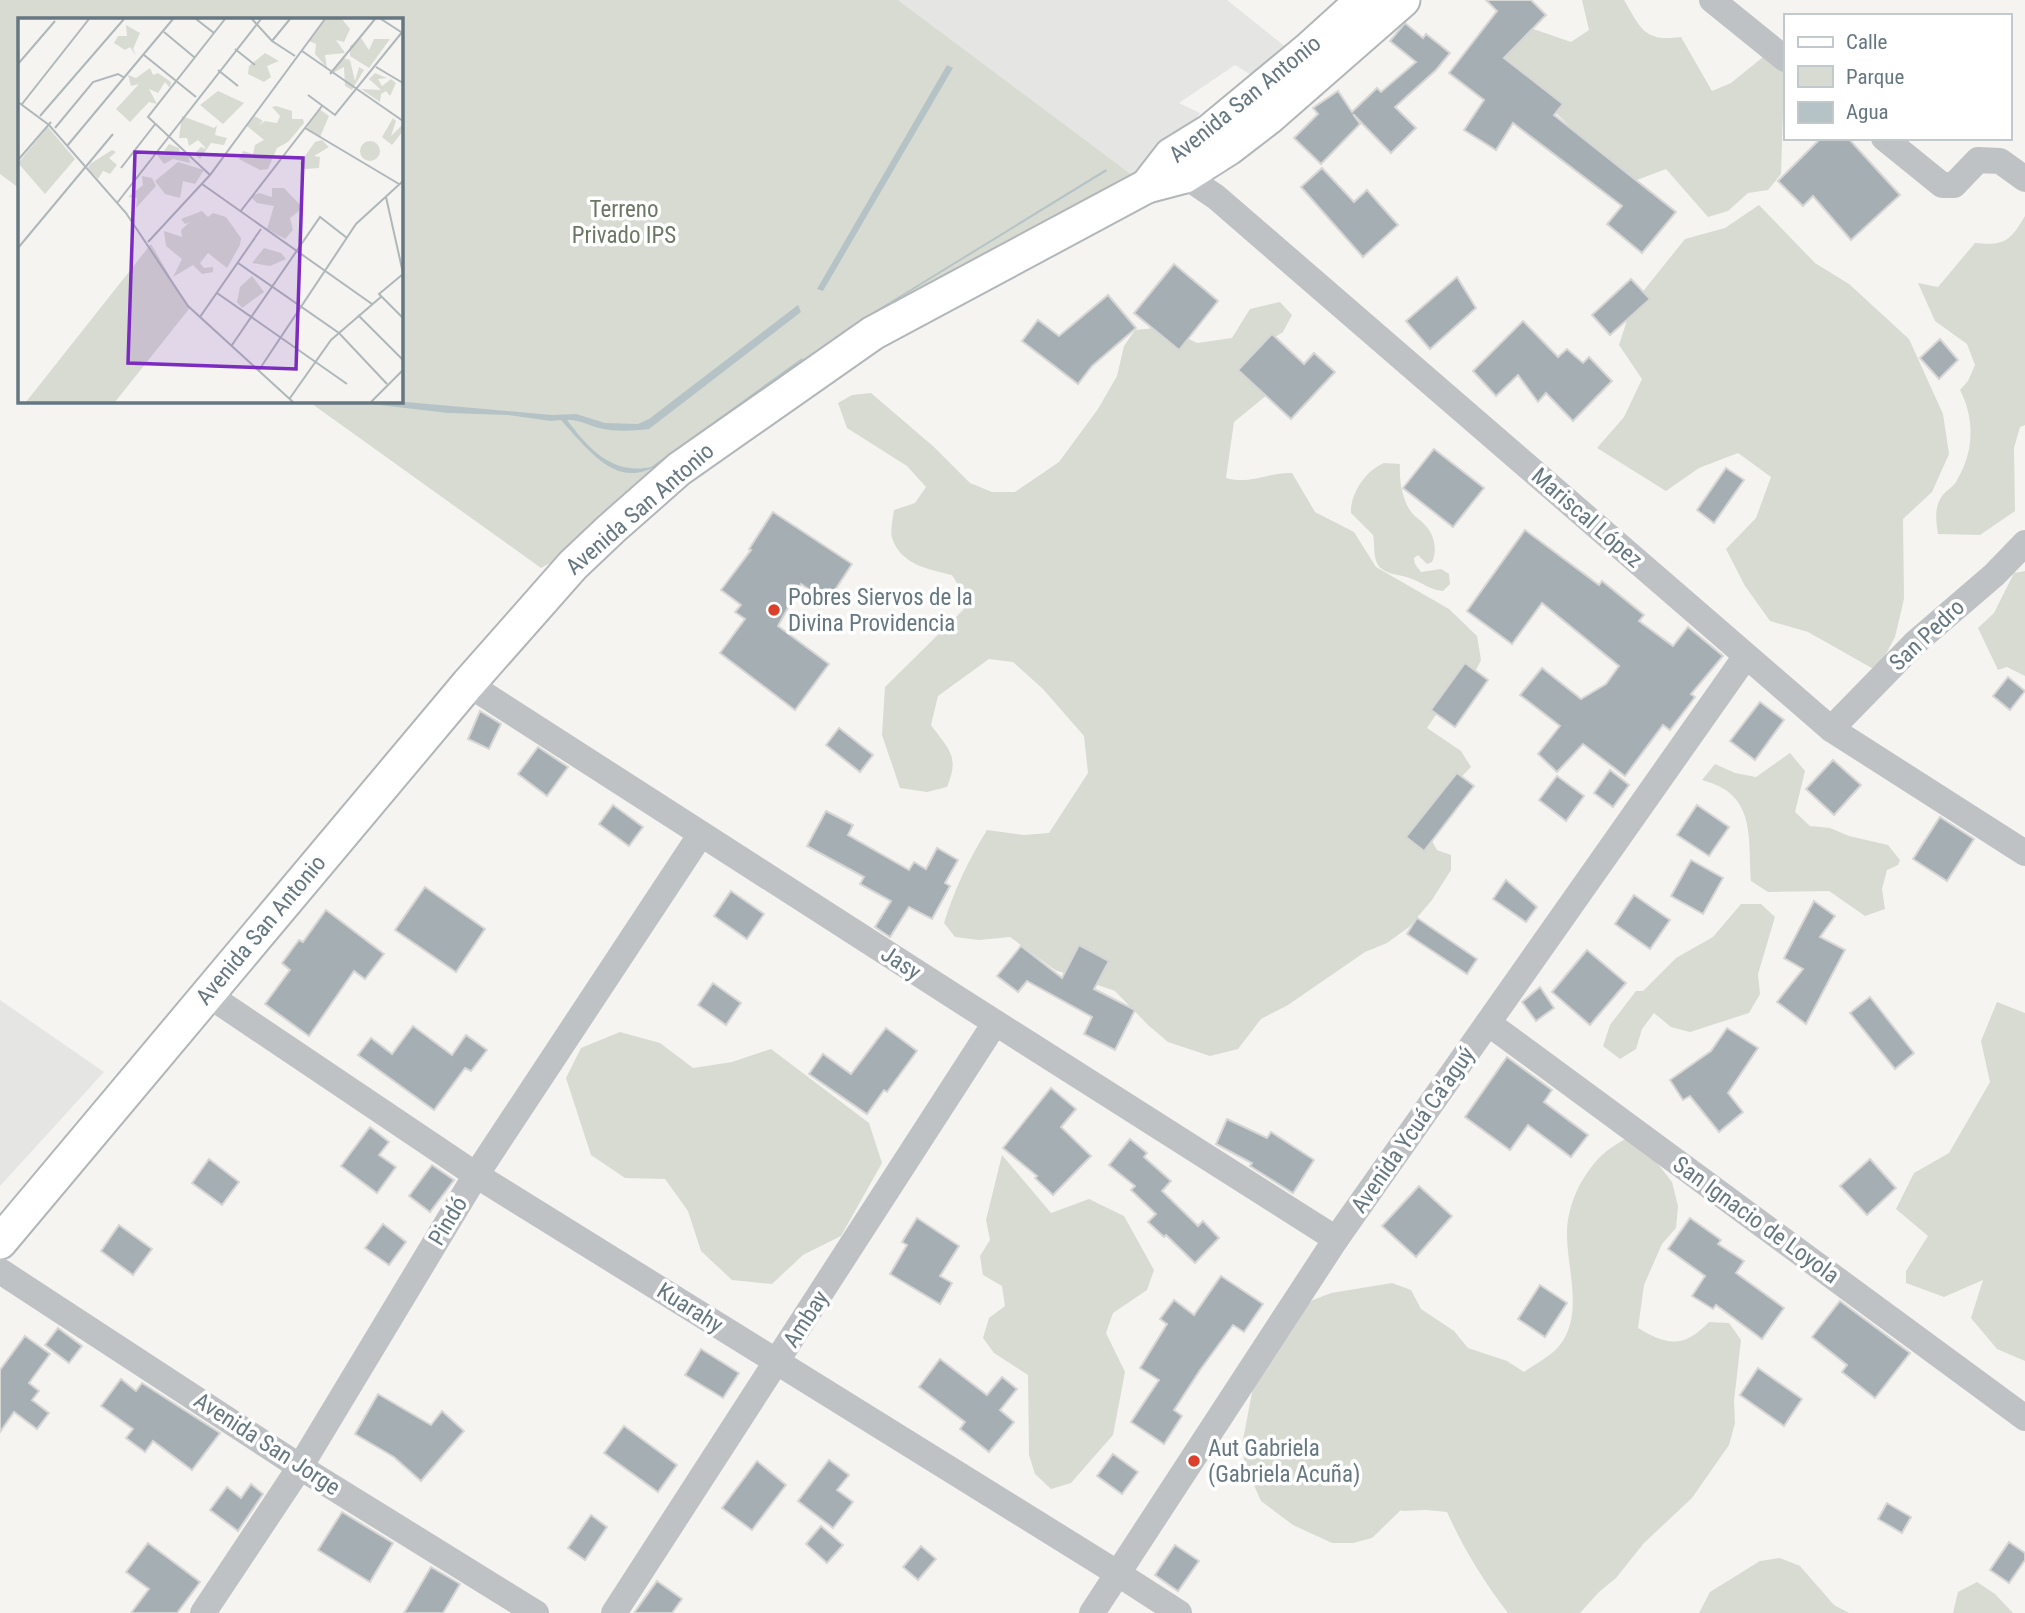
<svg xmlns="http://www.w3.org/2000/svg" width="2025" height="1613" font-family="'Roboto Condensed',sans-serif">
	<rect width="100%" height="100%" fill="#f5f4f1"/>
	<g fill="#e5e6e4">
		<path d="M898,0h329l60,48 -36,27 -16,-10 -56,38 21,10 -53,73z"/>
		<path d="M0,1000l104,72 -104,114z"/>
	</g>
	<g fill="#d7dbd2">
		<path d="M0,0h898l249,186 -276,136 -299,229 -31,17 -233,-167h93v-382h-382v169l-19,-14z"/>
		<path d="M1582,0h42c17,29 20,42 57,37l31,54 19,-8 32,-26 22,4v47l-2,4 -2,62 -13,16 -20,3 -20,18 -20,6 -42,-48 -37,14 -135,-129 19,-32 58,20 18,-12z"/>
		<path d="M1759,205l56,58 34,21 60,55 34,75 6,40 -17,38 -29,27 1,80 -9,38 -18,34 -69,-39 -38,-11 -25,-35 -19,-37 30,-31 15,-41 -33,-24 -39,15 -33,23 -69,-43 27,-31 18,-38 -23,-34 13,-40 53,-66 40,-11z"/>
		<path d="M2025,216v209l-5,2 -6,21 1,63 -35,24 -42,-1c-2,-14 -4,-26 4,-38 4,-6 12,-9 15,-16 17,-28 18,-61 3,-90l8,-9 7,-16 -8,-21 -32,-23 -17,-38 20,4 37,-44c30,3 35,-2 50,-27z"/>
		<path d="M1280,302l12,13 -9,17 -17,11 1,52 -33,27 -8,56c24,7 42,-6 66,-5l23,39 39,20 22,35 73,42 28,27 4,24 -18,36 -26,17 -10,15 34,23 10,16 -35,36 -10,27 11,20 14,5v15l-19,30 -23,27 -22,16 -22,9 -77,53 -27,14 -23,30 -28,7 -42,-14 -20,-17 -33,-34 -60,-21 -45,-33 -31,3 -24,-3 -11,-14c10,-33 25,-64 43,-93l37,5 25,-2 39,-60 -4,-37 -41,-47 -30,-27 -24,-3 -51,37 -7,29c18,25 29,31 16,62l-20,5 -27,-4 -18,-53 3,-48 79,-78 -1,-16 -11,-18c-24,-6 -51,-10 -60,-37 -2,-8 1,-20 2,-28l21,-7 11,-16 -19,-21 -60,-38 -9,-25 14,-8 19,-2 63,54 36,36 22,9h23l44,-30 39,-53 19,-33 7,-30 11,-16 30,-3 32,16 35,-5 18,-29z"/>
		<path d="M1384,463l16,1c-1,16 2,36 12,49 4,5 9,7 13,12 9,9 13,25 7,37l-5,2 -9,-9 -4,3 1,6 6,8 20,-3 8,5 1,10 -7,7c-13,-1 -20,-8 -31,-12 -11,-5 -30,-4 -35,-16 -4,-8 -2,-20 -4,-28l-22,-22c-1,-19 15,-43 33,-50z"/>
		<path d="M2025,571v105l-18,-9 -9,3 -20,-42 16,-15 20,-40z"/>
		<path d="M1790,753l15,18 -10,41 15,14 20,2 19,8 39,9 12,15 -2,5 -11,5 -5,19 3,20 -20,7 -36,-25 -61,1 -17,-11c-3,-46 5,-87 -49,-101l13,-16 20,9 21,4z"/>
		<path d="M1741,904h20l14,13 -17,57 2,20 -11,19 -59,19 -19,-5 -17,-14 -12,16 -6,20 -16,10 -17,-13 7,-21 26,-34h7l33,-33 37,-21z"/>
		<path d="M1997,1002l28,11v348l-28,-12 -26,-31 12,-38 -39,17 -38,-14v-12l22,-35 -32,-27 18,-36 35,-20 41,-71 -9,-41z"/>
		<path d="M620,1032l40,11 33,25 39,-6 39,-13 98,74 13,40 -41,73 -38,19 -31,29 -40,-4 -31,-29 -13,-40 -23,-32 -40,-1 -34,-23 -25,-77 15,-30z"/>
		<path d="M1634,1133l38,49 6,24 -2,22 -14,16 -18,41 -6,43c30,18 46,20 71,-6l20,1 12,17 -7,61 1,22 -6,22 -37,53 -48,45 -28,35 -17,14 -19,21h-72c-24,-31 -45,-65 -61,-101l-21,-2 -25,1 1,-2 -30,29 -19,5h-21l-39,-18 -32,-24 -16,-36 -3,-20 12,-63 42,-70 17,-12 18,-7 61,-10 19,7 10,19 33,22 14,17 39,13 17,11c11,-8 27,-16 35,-26 26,-31 7,-79 8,-115 1,-27 14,-54 32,-73 9,-10 24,-17 35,-25z"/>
		<path d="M1002,1155l49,58 38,-14 35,17 30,54 -7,20 -34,23 -7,20 19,39 -12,63 -42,48 -20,6 -16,-15 -6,-19 -1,-80 -34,-22 -11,-15 6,-20 16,-12 -3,-20 -19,-11 -3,-19 10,-16 -4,-20z"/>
		<path d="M1780,1558l20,8 34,39 15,8h-150l11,-21 50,-31z"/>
		<path d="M1977,1582l18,12 18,19h-60l5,-21z"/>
	</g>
	<g fill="#b6c3c6">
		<path d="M947,65l6,3 -130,223 -6,-2z"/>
		<path d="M1106,169l1,2 -240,147v-2z"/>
		<path d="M798,305l3,7 -152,117c-16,2 -34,3 -50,-1 -11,-3 -21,-9 -32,-8 22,29 45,55 84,47l151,-109 1,2 -122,88c-55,50 -80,17 -120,-28l-10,1 -43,-6 -60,-2 -77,-9 -6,-3h29l158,14 24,-1 29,9 33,1 11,-5z"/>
	</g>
	<g fill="#a5aeb2" stroke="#d6d6d4" stroke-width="2">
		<path d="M1486,0h45l15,15 -42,43 59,46 -9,11 122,97 -34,41 -35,-29 15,-18 -109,-83 -17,27 -32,-20 20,-30 -35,-27 48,-62z"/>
		<path d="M1405,23l18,15 3,-4 24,19 -14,17 -41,37 21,21 -25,25 -38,-39 7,10 -39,40 -27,-26 24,-24 -5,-6 25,-17 14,21 25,-24 4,4 35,-30 -26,-21z"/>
		<path d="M1821,138h27l52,57 -49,45 -38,-44 -10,10 -25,-25z"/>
		<path d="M1322,168l32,34 13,-12 31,35 -35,32 -62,-70z"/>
		<path d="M1174,264l44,37 -39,49 -45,-37z"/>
		<path d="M1457,277l19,31 -46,41 -24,-28z"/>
		<path d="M1631,279l19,20 -40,36 -18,-20z"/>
		<path d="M1108,295l28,33 -44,38 -14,18 -56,-43 16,-21 21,16z"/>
		<path d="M1523,321l35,36 9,-8 16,14 6,-6 23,24 -39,40 -27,-28 -8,9 -20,-27 -22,21 -23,-25z"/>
		<path d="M1272,334l32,30 10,-11 21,19 -44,47 -53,-49z"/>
		<path d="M1940,339l18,21 -19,19 -19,-21z"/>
		<path d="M1434,449l50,39 -31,39 -50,-39z"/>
		<path d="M1726,468l18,12 -30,43 -17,-13z"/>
		<path d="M773,512l79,52 -25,38 -26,-18 -23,42 51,38 -34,46 -75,-57 25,-34 -10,-7 6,-7 -20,-15 30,-40 -2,-1z"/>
		<path d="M1525,530l74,55 3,-4 42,34 -5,6 34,25 15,-19 35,29 -32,38 4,3 -25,33 -7,-5 -38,51 -42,-32 -26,28 -19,-18 22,-28 -40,-31 22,-27 39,31 25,-15 13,-18 -77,-63 -30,41 -45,-33z"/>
		<path d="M1465,663l23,17 -33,47 -24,-17z"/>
		<path d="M2008,677l17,14 -15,19 -17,-14z"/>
		<path d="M1760,702l24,18 -29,40 -25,-19z"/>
		<path d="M480,711l21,13 -12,25 -21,-10z"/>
		<path d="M839,728l34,27 -13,17 -34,-27z"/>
		<path d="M538,747l30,20 -21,29 -29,-22z"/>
		<path d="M1833,760l28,25 -27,30 -28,-26z"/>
		<path d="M1610,770l19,15 -16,22 -19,-14z"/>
		<path d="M1457,773l17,13 -50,65 -18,-14z"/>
		<path d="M1557,776l27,20 -18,25 -27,-21z"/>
		<path d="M613,805l30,22 -14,19 -30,-22z"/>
		<path d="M1697,805l32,22 -20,29 -32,-21z"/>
		<path d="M826,811l27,14 -5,10 61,35 5,-8 12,7 11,-21 21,12 -13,23 5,3 -18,33 -23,-12 -19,30 -15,-10 16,-26 -31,-17 4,-7 -57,-31z"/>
		<path d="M1940,817l34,22 -27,42 -34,-22z"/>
		<path d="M1691,860l32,18 -20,36 -32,-18z"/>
		<path d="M1506,880l31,27 -11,15 -33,-23z"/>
		<path d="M425,887l60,42 -29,43 -61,-42z"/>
		<path d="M731,891l33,23 -17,25 -33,-23z"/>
		<path d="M1634,895l36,25 -20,29 -35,-25z"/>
		<path d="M1814,901l21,15 -15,21 25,13 -39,74 -29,-22 26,-33 -19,-11z"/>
		<path d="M326,910l58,44 -19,25 -11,-8 -45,65 -44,-32 25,-34 -8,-7 17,-23 4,2z"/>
		<path d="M1417,918l60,41 -10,15 -60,-40z"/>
		<path d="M1079,945l30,16 -15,28 41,21 -20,40 -31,-16 8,-17 -65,-36 -9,11 -21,-16 24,-30 41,32z"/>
		<path d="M1587,950l39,33 -36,42 -38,-33z"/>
		<path d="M713,983l28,20 -15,22 -28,-20z"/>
		<path d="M1540,987l14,21 -18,13 -14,-19z"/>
		<path d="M1870,997l44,56 -19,16 -45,-56z"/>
		<path d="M413,1026l39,29 14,-20 21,15 -16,21 -6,-3 -31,42 -76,-55 13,-17 21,16z"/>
		<path d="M886,1028l31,23 -30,41 -3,-2 -17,24 -58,-40 14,-20 28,20z"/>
		<path d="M1727,1028l31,20 -30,45 15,19 -24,20 -29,-36 -7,4 -13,-20 41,-29z"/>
		<path d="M1507,1057l45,33 -8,12 44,33 -17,22 -43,-32 -18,25 -45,-33z"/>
		<path d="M1051,1088l25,21 -15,18 30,29 -38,39 -18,-17 2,-2 -34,-28z"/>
		<path d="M1227,1119l40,19 4,-6 43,28 -21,33 -43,-27 2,-3 -36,-19z"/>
		<path d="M370,1127l19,15 -10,13 17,12 -19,26 -36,-27z"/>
		<path d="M1130,1139l17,14 -3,4 27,24 -9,10 36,35 5,-5 16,17 -24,25 -29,-28 -2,2 -16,-15 8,-8 -25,-24 4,-4 -26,-21z"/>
		<path d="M209,1159l30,23 -17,23 -30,-22z"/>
		<path d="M1870,1159l26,29 -29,27 -27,-29z"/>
		<path d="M432,1165l22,15 -24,32 -21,-16z"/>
		<path d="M1419,1186l33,30 -36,41 -34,-31z"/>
		<path d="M917,1218l42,28 -19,30 12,7 -12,21 -50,-30 17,-29 -5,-3z"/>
		<path d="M1690,1218l31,22 -3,4 26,17 -8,12 48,35 -22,31 -46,-34 -3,4 -21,-13 13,-20 -37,-27z"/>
		<path d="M383,1224l23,18 -17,23 -24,-17z"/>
		<path d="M119,1225l33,24 -19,26 -32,-24z"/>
		<path d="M1221,1276l42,28 -19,28 -11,-7 -33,45 -26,40 8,6 -18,28 -33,-22 28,-42 -19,-12 27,-44 -7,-5 14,-19 20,15z"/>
		<path d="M1540,1285l27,18 -22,34 -27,-18z"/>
		<path d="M1840,1301l70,52 -35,45 -33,-26 5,-7 -35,-28z"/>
		<path d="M58,1328l24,18 -13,17 -24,-18z"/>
		<path d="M25,1336l25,18 -21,29 10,8 -7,9 17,13 -12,16 -23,-17 -14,20v-62z"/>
		<path d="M701,1349l38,24 -16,25 -38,-23z"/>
		<path d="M940,1359l47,36 15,-18 15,12 -17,21 14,12 -25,30 -29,-23 5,-7 -46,-35z"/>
		<path d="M1758,1368l44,31 -18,27 -44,-31z"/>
		<path d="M121,1379l15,12 6,-8 78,50 -28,37 -39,-29 -8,11 -19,-14 7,-9 -32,-23z"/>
		<path d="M378,1394l53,31 11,-14 22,20 -43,50 -27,-24 -39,-23z"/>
		<path d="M624,1426l53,39 -19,27 -54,-39z"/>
		<path d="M1113,1454l25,18 -16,22 -25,-18z"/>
		<path d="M829,1460l20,15 -12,15 16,12 -20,26 -35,-27z"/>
		<path d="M757,1461l29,24 -34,45 -30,-22z"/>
		<path d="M251,1484l12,10 -25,37 -28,-21 17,-23 14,11z"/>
		<path d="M1887,1503l24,14 -9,16 -24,-14z"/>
		<path d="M342,1512l51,31 -23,39 -52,-32z"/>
		<path d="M591,1515l16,12 -22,33 -17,-12z"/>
		<path d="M821,1526l22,19 -16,18 -21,-19z"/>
		<path d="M2009,1542l16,11v7l-16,23 -19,-13z"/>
		<path d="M148,1543l52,39 -23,31h-46l18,-24 -23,-17z"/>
		<path d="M1175,1545l24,16 -21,30 -23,-16z"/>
		<path d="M921,1546l15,13 -18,21 -15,-13z"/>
		<path d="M431,1567l29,17 -17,29h-39z"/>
		<path d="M657,1581l25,18 -10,14h-38z"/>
	</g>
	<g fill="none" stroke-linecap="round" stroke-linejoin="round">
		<defs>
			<g id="major">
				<path d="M1147,186l38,-10 44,-28 39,-30 135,-118"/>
				<path d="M0,1242l468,-558 105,-119 38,-36 68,-60 194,-136 274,-147 24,-31 39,-24 99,-82 54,-49"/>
			</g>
		</defs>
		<use href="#major" stroke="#b1b6b9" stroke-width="37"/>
		<g stroke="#bec2c5" stroke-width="26">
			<path d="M1712,0l73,59"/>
			<path d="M1884,138l58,47h12l24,-25 22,1 25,18"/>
			<path d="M1176,162l9,14 31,21 615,532 194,124"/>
			<path d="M468,684l498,320 370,235"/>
			<path d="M1831,729l85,-87 78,-67 31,-32"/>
			<path d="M207,994l269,181 641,398 62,40"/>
			<path d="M1488,1023l537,395"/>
			<path d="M0,1271l300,196 236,146"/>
			<path d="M203,1613l97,-146 176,-292 225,-341"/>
			<path d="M614,1613l381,-590"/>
			<path d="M1092,1613l244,-374 410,-583"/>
		</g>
		<use href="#major" stroke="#fff" stroke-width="33"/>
	</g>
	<g fill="#db412a" stroke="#fff" stroke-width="2.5">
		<circle cx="774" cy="610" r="7"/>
		<circle cx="1194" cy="1461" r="7"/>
	</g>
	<g text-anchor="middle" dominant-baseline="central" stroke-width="7" stroke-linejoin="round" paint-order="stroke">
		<g font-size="23" fill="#657781" stroke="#fff">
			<text transform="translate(1245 99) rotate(-39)">Avenida San Antonio</text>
			<text transform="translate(640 509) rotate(-41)">Avenida San Antonio</text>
			<text transform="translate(1587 518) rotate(41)">Mariscal López</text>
			<text transform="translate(1927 635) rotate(-43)">San Pedro</text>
			<text transform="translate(261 930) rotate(-50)">Avenida San Antonio</text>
			<text transform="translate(901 963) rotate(33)">Jasy</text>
			<text transform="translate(1413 1130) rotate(-55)">Avenida Ycuá Ca'aguý</text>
			<text transform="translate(1756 1220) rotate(36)">San Ignacio de Loyola</text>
			<text transform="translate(448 1221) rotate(-59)">Pindó</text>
			<text transform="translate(690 1308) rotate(32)">Kuarahy</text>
			<text transform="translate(806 1319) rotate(-57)">Ambay</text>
			<text transform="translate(267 1444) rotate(33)">Avenida San Jorge</text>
		</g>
		<g font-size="23" fill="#6a7863" stroke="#fff">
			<text x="624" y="209">Terreno<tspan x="624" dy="26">Privado IPS</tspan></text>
		</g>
		<g font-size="23" fill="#657781" stroke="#fff" text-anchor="start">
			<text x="788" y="597">Pobres Siervos de la<tspan x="788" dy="26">Divina Providencia</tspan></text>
			<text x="1208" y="1448">Aut Gabriela<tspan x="1208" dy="26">(Gabriela Acuña)</tspan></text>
		</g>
	</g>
	<g transform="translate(18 18)">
		<rect width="385" height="385" fill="#f5f4f1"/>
		<path d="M308,1h16l8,10 -6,13 -8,-2 9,13 -20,2 2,13 -12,-14 1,-10 -7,-3zM108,7l14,8 -7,16 3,7 -6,-9 -5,3 -11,-7 4,-7h9zM343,20l8,12 5,-11h16l-21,29 -19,-12v-10zM247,35l14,8 -12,5 4,11 -7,5 -16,-8 1,-8zM325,40l7,2 5,21 4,-14 5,3 -12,20 -7,-4 -1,-19 -13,7zM132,50l3,7 5,-2 13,9 -1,6 -5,-6 -7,11 -9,-4 8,15 -8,-2 -19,20 -14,-13 23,-25 -8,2 -3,-11 8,3zM357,55l12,5 -9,1 4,7 9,-7 5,4 -6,13 -4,-5 -5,3 -1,8 -19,-13 20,1 -12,-11zM200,73l26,12 -21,21 -23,-19zM258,88l16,5v8h11l1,4 -16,19 -11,6 -9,21 -8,1 -21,-11 4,-8 10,3 2,-9 9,-5 -17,-14 8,-10 8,5 -5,5 7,-5 12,2 3,-7 -8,-9zM301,91l10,7 -9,21 -14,-8zM164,98l32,12 3,-3 -2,10 12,3 -3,7 -13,-2 -11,16 -6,-5 7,-7 5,2 -2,-3 -6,-6 -9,6 -2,-8h-8zM375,100l3,3 -5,15 12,-12v7l-11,14 -10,-8zM30,109l27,32 -30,35 -27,-31zM304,122l7,7 -15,9 6,1 -1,11 -14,1 -5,-6 15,-21zM342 133a10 10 0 1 1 20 0a10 10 0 1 1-20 0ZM151,126l10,4 1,6 8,1 2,8 -17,-4 -9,5 -10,-13h10zM94,132l4,2 -7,6 8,7 -7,9 -7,-3 -5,8 -10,-11 2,-4zM160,144l26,8 -9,14 -12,-3 -3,17 -15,-4 -10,-13zM124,158l10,2 4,8 -20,22 1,-10 -9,-1 15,-12zM254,170h12l19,20 -13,10 3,12 -8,9 -18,-10 7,-23 -17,-3 -6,-6 8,-4 13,4zM184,193l6,6 5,-4 13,4 15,21 -1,7 -13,23 -19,-15 -8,10 4,5 9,-1v5l-11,2 -9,-9 -20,12 9,-18 -16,-13 -2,-15 18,6 -1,-7 9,-8 -5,2 -4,-5zM133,226l38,65 -74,93h-89zM246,230l17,5 5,6 -16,7 -18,-3zM234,258l12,16 -22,16 -5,-6 3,-15z" fill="#d7dbd2"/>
		<path fill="none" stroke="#aeb7ba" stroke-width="2" d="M178,1l18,14M234,1l20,22 23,15M363,1l20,13M146,14l30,25M254,23l18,-22M217,31l20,16M284,33l101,70M126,37l52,42M0,46l37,-43M358,49l27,16M200,52l20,16M312,56l45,-55M290,77l27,20 68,-84M0,84l31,23 77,88 62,93 105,96M4,86l67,-85M22,98l84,-97M37,110l38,-46 25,-8 7,4M287,110l94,56M49,128l106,-127M0,142l33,-38M103,150l35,-45M192,157l-62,-58 77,-98M184,166l170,120M368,179l17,76M99,185l144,-184M222,194l82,-106M130,224l62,-67 115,-156M0,230l95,-114M220,245l101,70 48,51M385,256l-24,20 24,24M199,275l130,91M340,297l45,45M182,299l61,-88M214,327l88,-128 27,21M241,352l97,-146 47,-43M272,380l41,-58 51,-44M353,384l32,-32"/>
		<path fill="#7b2cbf" fill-opacity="0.15" stroke="#7b2cbf" stroke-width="3.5" d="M117,134l168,6 -7,211 -168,-6z"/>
		<rect width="385" height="385" fill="none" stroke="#657781" stroke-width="3.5"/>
	</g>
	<rect x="1784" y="14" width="228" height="126" fill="#ffffff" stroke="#c1c9cd" stroke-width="2"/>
	<rect x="1798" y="37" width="35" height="10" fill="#ffffff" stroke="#c1c9cd" stroke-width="2"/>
	<text x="1846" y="49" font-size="21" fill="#657781">Calle</text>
	<rect x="1798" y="66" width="35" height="21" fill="#d7dbd2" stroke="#c1c9cd" stroke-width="2"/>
	<text x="1846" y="84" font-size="21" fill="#657781">Parque</text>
	<rect x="1798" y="102" width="35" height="21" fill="#b6c3c6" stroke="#c1c9cd" stroke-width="2"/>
	<text x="1846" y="119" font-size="21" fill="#657781">Agua</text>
</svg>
